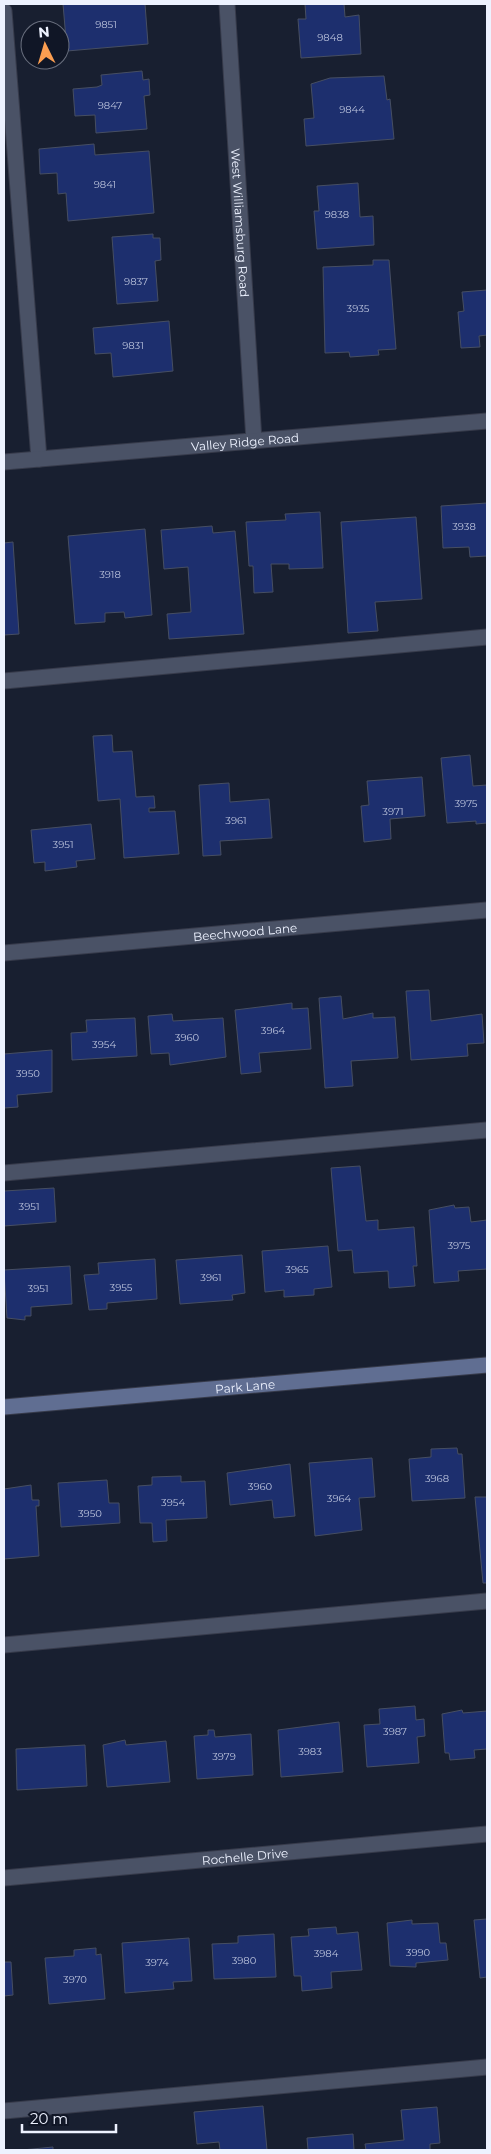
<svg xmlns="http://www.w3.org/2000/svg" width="491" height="2154" font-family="Montserrat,sans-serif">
	<rect width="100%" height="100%" fill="#181f30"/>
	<g fill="#1d2f6e" stroke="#464e62">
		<path d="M63,4h82l3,40 -81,7z"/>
		<path d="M305,4h39l1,13 14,-2 2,39 -60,4 -3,-39h8z"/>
		<path d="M142,71l1,9 6,-1 1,16 -6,1 3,33 -51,4 -1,-18 -20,1 -2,-27 24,-2 5,-2 -1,-10z"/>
		<path d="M384,76l3,24 3,-1 4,40 -88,7 -2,-27 10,-1 -3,-34 19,-6z"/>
		<path d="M94,144l1,11 54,-4 5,62 -86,8 -2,-28 -8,1 -1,-21 -17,1 -1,-25z"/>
		<path d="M358,183l2,34 13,-1 1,29 -57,4 -3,-38h5l-2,-25z"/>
		<path d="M153,234v4h7l1,22 -6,1 3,40 -41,3 -5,-67z"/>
		<path d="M373,260h16l7,89 -18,1 1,5 -29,2 -1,-5 -24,1 -2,-86 50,-2z"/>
		<path d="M487,290v45l-8,1 1,11 -19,1 -3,-36 6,-1 -2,-19z"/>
		<path d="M169,321l4,50 -60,6 -2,-24 -16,1 -2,-26z"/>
		<path d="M487,503v53l-17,1 -1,-10 -26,1 -2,-42z"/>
		<path d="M320,512l3,56 -34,1v-5h-18l2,28 -19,1 -1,-27h-4l-3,-44 40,-2 -1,-6z"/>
		<path d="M416,517l6,82 -47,3 3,29 -30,2 -7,-111z"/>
		<path d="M212,526l1,7 22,-2 9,103 -75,5 -2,-25 24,-2 -3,-45 -24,2 -3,-39z"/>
		<path d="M145,529l7,86 -27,3 -1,-6 -19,1v9l-30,2 -7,-88z"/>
		<path d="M13,542l6,92 -15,1v-92z"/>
		<path d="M112,735l1,17 19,-1 4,46 18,-1 1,12h-6v4l26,-1 4,43 -55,4 -4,-59 -22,2 -5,-65z"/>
		<path d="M470,755l3,31 14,-1v38l-11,1v-3l-29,2 -6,-65z"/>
		<path d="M422,777l3,39 -35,3 1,20 -27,3 -3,-36 8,-1 -2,-24z"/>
		<path d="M229,783l1,19 39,-3 3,39 -52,3 1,14 -18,1 -4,-71z"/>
		<path d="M91,824l4,35 -19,2 1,6 -32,4v-9l-11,1 -3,-33z"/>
		<path d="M429,990l2,31 51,-7 2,29 -17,1 1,12 -57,4 -5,-69z"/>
		<path d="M341,996l2,23 30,-6v5l22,-1 3,41 -47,3 2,25 -28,2 -6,-90z"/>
		<path d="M292,1003v6l16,-1 3,41 -52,4 2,19 -20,2 -6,-64z"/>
		<path d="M172,1014l1,7 50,-3 3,39 -56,8 -1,-12 -18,1 -3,-38z"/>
		<path d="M135,1018l2,38 -65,4 -1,-27 16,-1 -1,-12z"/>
		<path d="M52,1050v42l-35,3 1,12 -14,1v-54z"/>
		<path d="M360,1166l6,55 12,-1v10l36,-3 3,39h-4l2,20 -26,2 -1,-17 -34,2 -2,-23 -14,1 -7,-83z"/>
		<path d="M54,1188l2,34 -52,4v-35z"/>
		<path d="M454,1205l1,3 14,-1 2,15 16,-2v49l-29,2 1,10 -25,2 -5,-73z"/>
		<path d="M328,1246l4,41 -18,2v6l-30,2v-7l-19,2 -3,-41z"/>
		<path d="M242,1255l3,38 -13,2 1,5 -53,4 -4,-44z"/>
		<path d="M155,1259l2,40 -50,4v6l-18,1 -5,-35 15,-1 -1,-11z"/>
		<path d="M70,1266l2,38 -41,3v9h-6v4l-18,-2 -3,-48z"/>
		<path d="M457,1448l1,6h4l3,44 -53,3 -3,-42 22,-2v-8z"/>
		<path d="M372,1458l3,39 -16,1 3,32 -47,6 -6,-73z"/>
		<path d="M290,1464l5,52 -21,2 -2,-18 -42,5 -3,-32z"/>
		<path d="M181,1476v6l24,-1 2,37 -41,2 1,21 -14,1 -1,-19h-12l-2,-37 14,-1v-8z"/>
		<path d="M107,1480l2,23h10l1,20 -59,4 -3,-44z"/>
		<path d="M31,1485l1,15h7v6h-3l3,50 -35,3v-70z"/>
		<path d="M475,1497h12v86h-4z"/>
		<path d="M415,1706l1,14 8,-1 1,17 -8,1 2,26 -52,4 -3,-42 16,-1 -1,-15z"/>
		<path d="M462,1710l1,3 24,-2v38l-13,1 1,8 -25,2 -1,-7h-4l-3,-39z"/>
		<path d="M339,1722l4,50 -62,5 -3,-47z"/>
		<path d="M208,1730h6l1,7 36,-3 2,41 -56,4 -3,-43 14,-1z"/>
		<path d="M125,1740l1,5 40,-4 4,41 -63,5 -4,-42z"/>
		<path d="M85,1745l2,41 -70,4 -1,-41z"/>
		<path d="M487,1919v58l-7,1 -6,-58z"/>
		<path d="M412,1920v4l26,-1 2,20h6l2,17 -32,3v4l-26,-1 -3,-43z"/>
		<path d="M336,1927l1,7 21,-2 4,38 -31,2 1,16 -30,3 -1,-15h-7l-3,-39 18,-1 -1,-7z"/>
		<path d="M274,1934l2,43 -62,2 -2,-35 26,-1v-7z"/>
		<path d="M189,1938l3,43 -19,1 1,7 -49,4 -3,-50z"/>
		<path d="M96,1948v7l5,-1 4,45 -56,5 -4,-46 29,-2v-6z"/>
		<path d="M4,1962h7l2,33 -9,1z"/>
		<path d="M263,2106l4,44h-47l-1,-8 -22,2 -3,-32z"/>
		<path d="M437,2107l3,36 -10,1v6h-64l-1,-6 39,-4 -3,-30z"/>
		<path d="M353,2134l1,16h-46l-1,-12z"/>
		<path d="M53,2147v3h-31z"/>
	</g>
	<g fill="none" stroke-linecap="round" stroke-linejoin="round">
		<defs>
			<g id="lane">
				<path d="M4,11l35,448"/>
				<path d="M4,681l483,-44"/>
				<path d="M4,1173l483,-43"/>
				<path d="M4,1645l483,-44"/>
				<path d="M4,2111l483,-44"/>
			</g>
			<g id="street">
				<path id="s1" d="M227,4l27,437"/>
				<path id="s2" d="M4,462l483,-41"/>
				<path id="s3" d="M4,953l483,-43"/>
				<path id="s4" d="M4,1878l483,-44"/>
			</g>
			<g id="secondary">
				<path id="s5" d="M4,1407l483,-42"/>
			</g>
		</defs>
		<use href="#lane" stroke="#373b4b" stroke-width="17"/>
		<use href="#street" stroke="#373b4b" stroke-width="17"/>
		<use href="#secondary" stroke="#373b4b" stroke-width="17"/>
		<use href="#lane" stroke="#4a5266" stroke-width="15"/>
		<use href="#street" stroke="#4a5266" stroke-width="15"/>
		<use href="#secondary" stroke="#606e92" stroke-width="15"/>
	</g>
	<g text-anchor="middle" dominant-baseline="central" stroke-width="4" stroke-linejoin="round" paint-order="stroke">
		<g font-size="10" fill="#b9c1db">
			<text x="106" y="24">9851</text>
			<text x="330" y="37">9848</text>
			<text x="110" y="105">9847</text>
			<text x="352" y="109">9844</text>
			<text x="105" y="184">9841</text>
			<text x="337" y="214">9838</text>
			<text x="136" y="281">9837</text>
			<text x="358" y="308">3935</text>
			<text x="133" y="345">9831</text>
			<text x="464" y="526">3938</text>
			<text x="110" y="574">3918</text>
			<text x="466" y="803">3975</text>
			<text x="393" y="811">3971</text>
			<text x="236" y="820">3961</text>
			<text x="63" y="844">3951</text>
			<text x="273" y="1030">3964</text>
			<text x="187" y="1037">3960</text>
			<text x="104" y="1044">3954</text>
			<text x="28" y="1073">3950</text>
			<text x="29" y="1206">3951</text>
			<text x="459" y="1245">3975</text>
			<text x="297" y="1269">3965</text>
			<text x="211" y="1277">3961</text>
			<text x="121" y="1287">3955</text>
			<text x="38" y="1288">3951</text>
			<text x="437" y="1478">3968</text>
			<text x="260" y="1486">3960</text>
			<text x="339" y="1498">3964</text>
			<text x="173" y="1502">3954</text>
			<text x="90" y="1513">3950</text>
			<text x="395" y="1731">3987</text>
			<text x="310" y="1751">3983</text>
			<text x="224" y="1756">3979</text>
			<text x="418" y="1952">3990</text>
			<text x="326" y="1953">3984</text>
			<text x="244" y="1960">3980</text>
			<text x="157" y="1962">3974</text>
			<text x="75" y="1979">3970</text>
		</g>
		<g font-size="12" fill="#edf2ff" stroke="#101626">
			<text stroke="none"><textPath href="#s1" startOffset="219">West Williamsburg Road</textPath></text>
			<text stroke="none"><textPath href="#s2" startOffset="242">Valley Ridge Road</textPath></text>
			<text stroke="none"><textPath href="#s3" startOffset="242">Beechwood Lane</textPath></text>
			<text stroke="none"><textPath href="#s5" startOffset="242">Park Lane</textPath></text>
			<text stroke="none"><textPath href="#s4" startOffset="242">Rochelle Drive</textPath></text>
		</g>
	</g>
	<rect width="491" height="2154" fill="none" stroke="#edf2ff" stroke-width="10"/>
	<g transform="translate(45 45) rotate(355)"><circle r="24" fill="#101626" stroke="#686e7d"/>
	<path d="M0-4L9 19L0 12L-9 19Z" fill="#fb9e51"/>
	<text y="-8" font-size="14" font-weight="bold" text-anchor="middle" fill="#edf2ff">N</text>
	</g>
	<path d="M22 2124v8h94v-8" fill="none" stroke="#edf2ff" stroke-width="2.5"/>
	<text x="30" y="2124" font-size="15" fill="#edf2ff" stroke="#101626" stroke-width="4" paint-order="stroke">20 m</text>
</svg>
